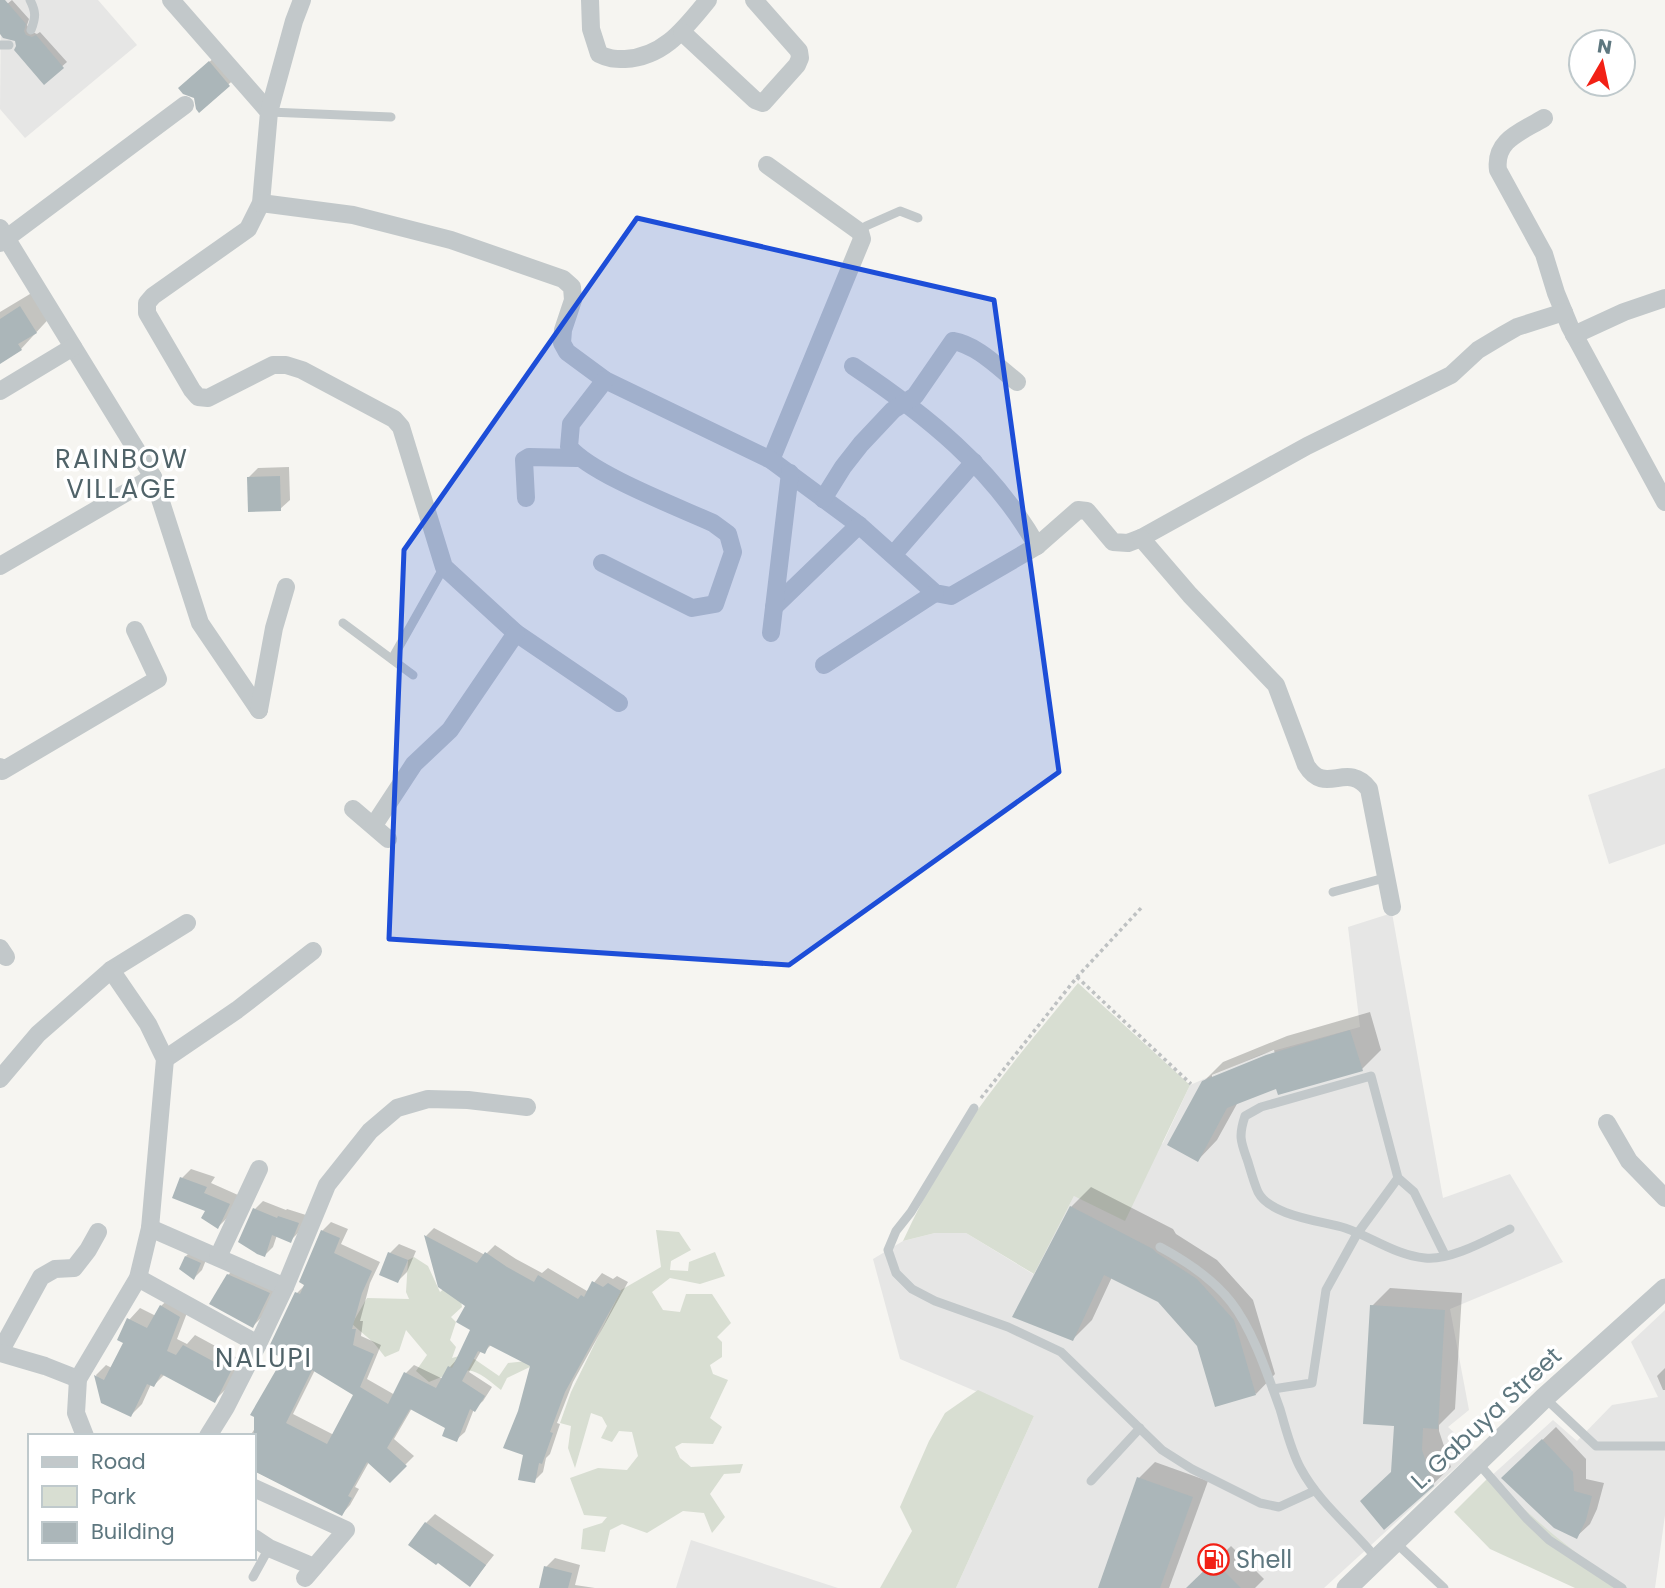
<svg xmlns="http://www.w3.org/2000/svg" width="1665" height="1588" font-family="Poppins,sans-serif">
	<rect width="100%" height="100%" fill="#f6f5f1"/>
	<g fill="#e6e6e5">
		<path d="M1,0h97l39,45 -112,93 -25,-29z"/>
		<path d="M1665,768v76l-56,20 -21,-69z"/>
		<path d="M1392,913l51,285 67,-24 53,88 -113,47 19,101 -21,17 26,24 -150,137h-368l78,-172 -134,-57 -27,-100 30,-18 32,-8h31l67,41 41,-78 89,-53 27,-58 72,-31 98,-27 -12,-100z"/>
		<path d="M1665,1310v205l-10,73h-27l-26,-16 -48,-35 -65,-59 64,-58 24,21 35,-36 46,-8 -27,-55z"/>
		<path d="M691,1540l147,48h-162z"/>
	</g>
	<g fill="#d8ded2">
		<path d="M1078,983l112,102 -65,136 -51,-25 -40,78 -68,-41h-31l-32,8c23,-50 51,-100 84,-144 29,-39 60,-76 91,-114z"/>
		<path d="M656,1230l23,2 12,18 -20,11 -1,9 18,1 1,-9 26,-10 10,24 -25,8 -30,-6 -18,14 11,18 17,2 6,-18h26l19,29 -14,14 5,5v15l-12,8 3,9 15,6 -18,38 12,9 -9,17 -31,-1 -7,4 5,11 11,9 52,-3 -3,9 -16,1 -14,20 15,23 -13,16 -8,-20 -21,-2 -36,22 -25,-9 -12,6 -5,22 -24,-3 2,-20 19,-6 5,-6 -23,-2 -14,-37 28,-10 29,2 11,-14 -6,-24 -13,-1 -7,11 -11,-4 6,-12 -5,-9 -11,-4 -16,55 -7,-20 3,-22 -11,-3 11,-31 50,-102 40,-23z"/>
		<path d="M414,1257l14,9 12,26 11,-9 8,6 3,18 -11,10 5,5 -6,18 6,7 -4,11 15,-4 32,22 9,-13 19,-2 5,5 -25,12 -6,12c-32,-27 -35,-23 -72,-8l-13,-11 11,-16 -21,-25 -7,21 -14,6 -11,-14 -22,-19 15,-26 42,1 -3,-7 2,-32z"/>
		<path d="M978,1390l56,26 -78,172h-76l32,-57 -12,-24 29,-66 16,-28z"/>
		<path d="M1489,1477c44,41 87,80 139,111h-53l-85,-39 -36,-37z"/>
	</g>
	<g fill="#0003" fill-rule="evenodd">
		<path d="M12,0l17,19 -2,6 3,6 7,3 3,-2 27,30 -23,20 -26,-36 -2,-6 -16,-8v-22z"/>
		<path d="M220,53l18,23 -39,34 -10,-31z"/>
		<path d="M40,288l15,24 -34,37 -21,13v-50z"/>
		<path d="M289,467l1,33 -10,9 -31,-32 9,-9z"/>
		<path d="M1370,1012l11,38 -19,19 -84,17 -40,16 -21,38 -19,20 5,-78 20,-20 64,-26zM1274,1050l1,4 -63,25v-4z"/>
		<path d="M191,1169l24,8 -4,6 27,12 -11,23 -9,9 -36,-49z"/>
		<path d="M1091,1187l82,42 3,5 41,26 36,40 22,74 -19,20 -58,-49 -39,-45 -47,-23 -20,43 -19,19 -2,-132z"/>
		<path d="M263,1201l23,9 1,-1 19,6 -8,18 -8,8 -13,-6 -4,12 -8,8 -10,-46z"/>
		<path d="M331,1222l17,7 -7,15 39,18 -10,21 -10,38h3l-2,15 20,9 -14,34 28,16 11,-22 8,-8 29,14 7,-12 8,-9 14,-29 -4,-24 -42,-69 8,-8 51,27 10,-10 21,14 26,14 6,-5 39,23 15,-18 11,6 4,-3 11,6 -55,100 -16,41 3,1 -10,30 -4,4 -3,14 -9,9 -9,-27 -6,-43 14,-46 -41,-21 -8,8 -3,-1 -12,21 23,15 -9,14 -9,8 -9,23 -9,8 -8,-12 -36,-20 -18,31 20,17 -24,24 -21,-18 -14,25 4,2 -9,16 -8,9 -88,-43v-35h-4l11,-17 25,-61 11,-65 9,-9 16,-53zM315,1370l40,25 -21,40 -41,-21z"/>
		<path d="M399,1244l17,7 -9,21 -9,9 -8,-28z"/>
		<path d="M194,1248l14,7 -6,15 -8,8 -8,-22z"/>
		<path d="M238,1266l40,17 -16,34 -9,9 -25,-51z"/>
		<path d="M1390,1288l72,5 -7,116 -16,16v6l12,36 -19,18 -39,-14 3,-46 -24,-119z"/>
		<path d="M173,1295l17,10 -13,34 10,5 8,-9 46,25 -15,29 -11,11 -50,-26 -11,11 -3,-1 -9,20 -11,11 -27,-12 -8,-28 10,-10 6,3 13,-26 4,-22 11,-12 16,8 5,-10z"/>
		<path d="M1665,1368v22h-2l-6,-14z"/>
		<path d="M1556,1427l30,32v20l18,4 -7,26 -7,15 -14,13 -73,-59z"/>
		<path d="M1155,1462l53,19 -39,107h-70l40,-110z"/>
		<path d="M435,1514l59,41 -24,30 -44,-62z"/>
		<path d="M1231,1546l33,33 -9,9h-67z"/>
		<path d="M555,1558l25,7 -5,20 20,3h-55l6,-21z"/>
	</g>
	<g fill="#abb6b9" fill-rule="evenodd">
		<path d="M0,0h5l21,24 -2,7 2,4 6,2 4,-2 28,33 -20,17 -30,-35 2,-4 -1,-5 -12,-3 -3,-4z"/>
		<path d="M209,61l21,25 -31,27 -3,-4 -2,-11 -11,-4 -5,-6z"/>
		<path d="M20,306l17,27 -19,11 4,6 -22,14v-45z"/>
		<path d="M280,476l1,35 -33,1 -1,-35z"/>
		<path d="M1350,1030l13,41 -85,24 -2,-6 -49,19 -29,54 -31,-17 35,-64 64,-26z"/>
		<path d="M180,1177l27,10 -3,6 26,11 -12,25 -17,-11 4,-7 -33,-13z"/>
		<path d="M1070,1206l83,43 4,4 40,26 37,41 22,75 -41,12 -18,-61 -39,-44 -54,-27 -31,66 -61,-24z"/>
		<path d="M253,1208l24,10 1,-2 21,7 -8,20 -19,-8 -7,22 -8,-3 -19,-12z"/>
		<path d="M321,1230l19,8 -6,15 38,18 -10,22 -10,36h4l-3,16 21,9 -14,33 28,17 16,-32 32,16 12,-22 4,2 18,-38 -14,-8 9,-16 -27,-19 -14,-52 53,28 8,-11 22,15 27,15 4,-7 40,24 3,-4 3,2 8,-16 11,6 5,-4 13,8 -56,101 -15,40 3,1 -11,31 -3,-1 -4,20 -17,-3 5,-25 -20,-7 15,-37 12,-45 -41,-21 -4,9 -7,-3 -16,30 23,15 -10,16 -5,-3 -13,33 -15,-6 3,-8 -35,-19 -23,39 20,18 -17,17 -23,-21 -19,34 4,2 -10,18 -88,-45v-54l-4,-2 33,-57 -16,-7 28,-59 5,2 4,-9 -5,-3zM312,1370l41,25 -26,49 -41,-21z"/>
		<path d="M388,1252l20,8 -10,23 -19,-8z"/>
		<path d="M185,1256l16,7 -7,17 -15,-11z"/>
		<path d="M227,1274l43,19 -17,35 -44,-24z"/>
		<path d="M160,1305l20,12 -13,34 9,4 7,-10 48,26 -16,32 -54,-29 -7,13 -7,-3 -16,33 -30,-14 -7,-28 10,5 19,-37 -6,-3 10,-22 20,10z"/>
		<path d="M1370,1305l75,5 -7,119 -15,-1 -1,22 12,36 -50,44 -24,-29 31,-29 3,-46 -31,-2z"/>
		<path d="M1542,1439l31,33 1,19 18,5 -6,24 -9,19 -23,-11 -53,-50z"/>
		<path d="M1137,1477l56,20 -33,91h-62z"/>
		<path d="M425,1522l61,43 -16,22 -32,-24 -2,2 -28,-20z"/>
		<path d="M1214,1561l27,27h-55z"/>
		<path d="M544,1566l28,7 -4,15h-29z"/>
	</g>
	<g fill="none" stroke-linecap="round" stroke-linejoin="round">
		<g stroke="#bec1c2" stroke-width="3.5" stroke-dasharray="3.5 3.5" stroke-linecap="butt">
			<path d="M1077,977l114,107"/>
			<path d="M981,1098l96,-121 65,-70"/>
		</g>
		<g stroke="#c2c8ca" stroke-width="9">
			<path d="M30,0c6,12 6,17 1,30"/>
			<path d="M0,45h9"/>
			<path d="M269,112l122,5"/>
			<path d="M860,232l6,-6 34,-15 18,7"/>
			<path d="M343,623l70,52"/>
			<path d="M392,659l52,-92"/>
			<path d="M1333,892l55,-15"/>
			<path d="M974,1108l-63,104 -15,19 -8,19 8,23 16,16 23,12 73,26 53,25 101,98 30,19 68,34 19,4 35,-16"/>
			<path d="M1160,1247c26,14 53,32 71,55 22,28 37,74 49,107 6,20 11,42 21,60 19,35 51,59 76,90"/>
			<path d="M1445,1255l-31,-63 -16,-14 -27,-102 -110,31 -16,9c-7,21 -4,26 3,46 3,10 6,21 10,30 12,24 64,29 87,36 27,9 50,27 80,30 25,3 62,-18 85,-29"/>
			<path d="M1273,1389l39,-6 14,-93 31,-56 41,-56"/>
			<path d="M1546,1399l50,47h69"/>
			<path d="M1478,1463l49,56 22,21 73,48"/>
			<path d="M1091,1481l49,-53"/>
			<path d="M1395,1542l49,46"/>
			<path d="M253,1577l16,-29"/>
		</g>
		<g stroke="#c2c8ca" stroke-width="18">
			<path d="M171,0l98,112 -8,91 -13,26 -95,67 -6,7v10l45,77 6,7 10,1 65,-33h13l16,5 92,49 7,8 43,140 72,66 103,70"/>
			<path d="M590,0l1,29 8,25c10,5 15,5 26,5 39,-2 60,-31 83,-59"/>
			<path d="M682,32l73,68 8,3 34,-38 3,-7 -1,-7 -45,-51"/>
			<path d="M269,112l25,-91 8,-21"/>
			<path d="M1544,118c-23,14 -50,22 -46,52l46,84 12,39 14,34 95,175"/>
			<path d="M767,165l93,67 2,7 -91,221"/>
			<path d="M261,203l92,12 98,25 112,39 9,8 1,13 -10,30 -1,13 5,9 38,28 166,80 88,65 76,68 16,3 86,-50 41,-36 9,1 26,31 15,1 13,-5 166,-92 144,-71 27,-25 25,-15 14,-8 47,-15"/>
			<path d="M0,228l153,249 47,146 59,87"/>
			<path d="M0,243l185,-138"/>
			<path d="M1574,335l50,-23 41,-14"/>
			<path d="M853,366c73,49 140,102 184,180"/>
			<path d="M0,391l73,-44"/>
			<path d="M526,498l-2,-38 5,-3 48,1"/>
			<path d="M823,499l20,-32 18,-23 32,-34 22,-14 38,-55c24,4 45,26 64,41"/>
			<path d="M1141,538l49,57 86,90 30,80c19,32 41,-5 63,24l23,118"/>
			<path d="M893,555l81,-93"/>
			<path d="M602,563l90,45 23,-4 18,-52 -5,-18 -15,-11c-35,-16 -122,-49 -144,-76l2,-23 34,-44"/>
			<path d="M0,566l153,-89"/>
			<path d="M774,607l85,-82"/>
			<path d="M771,633l19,-160"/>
			<path d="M824,665l111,-72"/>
			<path d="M259,710l15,-82 12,-41"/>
			<path d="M0,767l2,4 156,-92 -23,-49"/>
			<path d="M353,809l35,30"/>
			<path d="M374,825l40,-61 36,-34 66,-97"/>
			<path d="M0,948l6,9"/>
			<path d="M165,1059l72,-49 76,-59"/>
			<path d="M0,1079l38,-45 73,-64 76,-47"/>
			<path d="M1607,1123l22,38 36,37"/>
			<path d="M150,1228l135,59"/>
			<path d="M218,1257l41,-88"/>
			<path d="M138,1278l120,66"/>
			<path d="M0,1352l41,-75 14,-8 19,-1 14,-18 10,-18"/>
			<path d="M0,1353l45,13 33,13"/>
			<path d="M85,1436l-9,-23 2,-34 60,-101 12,-50 15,-169 -17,-35 -37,-54"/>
			<path d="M208,1436l18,-29 32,-63 27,-57 42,-102 43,-54 27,-23 31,-9 40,1 59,7"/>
			<path d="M254,1488l92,42 -41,48"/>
			<path d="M254,1538l15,10 45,19"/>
		</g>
		<path stroke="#c2c8ca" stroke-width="21" d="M1347,1588l197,-190 121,-109"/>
	</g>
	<path fill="#1d4ed8" fill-opacity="0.2" stroke="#1d4ed8" stroke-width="5" stroke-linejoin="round" d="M637,218l357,82 65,472 -270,193 -400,-26 15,-389z"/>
	<defs>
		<symbol id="fuel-ring" viewBox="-11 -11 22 22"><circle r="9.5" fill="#fff" stroke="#f22015" stroke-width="1.5"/><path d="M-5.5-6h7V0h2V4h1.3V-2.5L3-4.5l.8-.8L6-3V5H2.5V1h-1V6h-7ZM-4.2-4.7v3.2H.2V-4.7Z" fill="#f22015"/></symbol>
	</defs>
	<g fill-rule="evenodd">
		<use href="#fuel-ring" x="1196" y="1542" width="35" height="35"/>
	</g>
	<g text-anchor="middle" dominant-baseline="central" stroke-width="7" stroke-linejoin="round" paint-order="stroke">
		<g font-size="24" fill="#5e777f" stroke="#fff">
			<text transform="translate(1486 1418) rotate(-43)">L. Gabuya Street</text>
		</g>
		<g font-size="24" fill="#5e777f" stroke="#fff" text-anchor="start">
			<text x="1236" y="1559">Shell</text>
		</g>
		<g font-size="26" letter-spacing="2" fill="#506369" stroke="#fff">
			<text x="122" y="459">RAINBOW<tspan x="122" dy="30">VILLAGE</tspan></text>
			<text x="264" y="1358">NALUPI</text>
		</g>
	</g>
	<rect x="28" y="1434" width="228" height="126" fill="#ffffff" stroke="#bfc9cc" stroke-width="2"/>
	<rect x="42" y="1457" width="35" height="10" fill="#c2c8ca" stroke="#bfc9cc" stroke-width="2"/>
	<text x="91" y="1469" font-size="21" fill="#5e777f">Road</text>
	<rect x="42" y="1486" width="35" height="21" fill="#d8ded2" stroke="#bfc9cc" stroke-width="2"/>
	<text x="91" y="1504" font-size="21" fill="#5e777f">Park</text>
	<rect x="42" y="1522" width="35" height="21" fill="#abb6b9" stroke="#bfc9cc" stroke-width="2"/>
	<text x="91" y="1539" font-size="21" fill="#5e777f">Building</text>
	<g transform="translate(1602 63) rotate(9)"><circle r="33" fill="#ffffff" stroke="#bfc9cc" stroke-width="2"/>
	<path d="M0-5L12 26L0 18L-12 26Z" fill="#f22015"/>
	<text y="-10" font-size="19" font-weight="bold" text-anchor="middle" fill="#5e777f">N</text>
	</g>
</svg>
